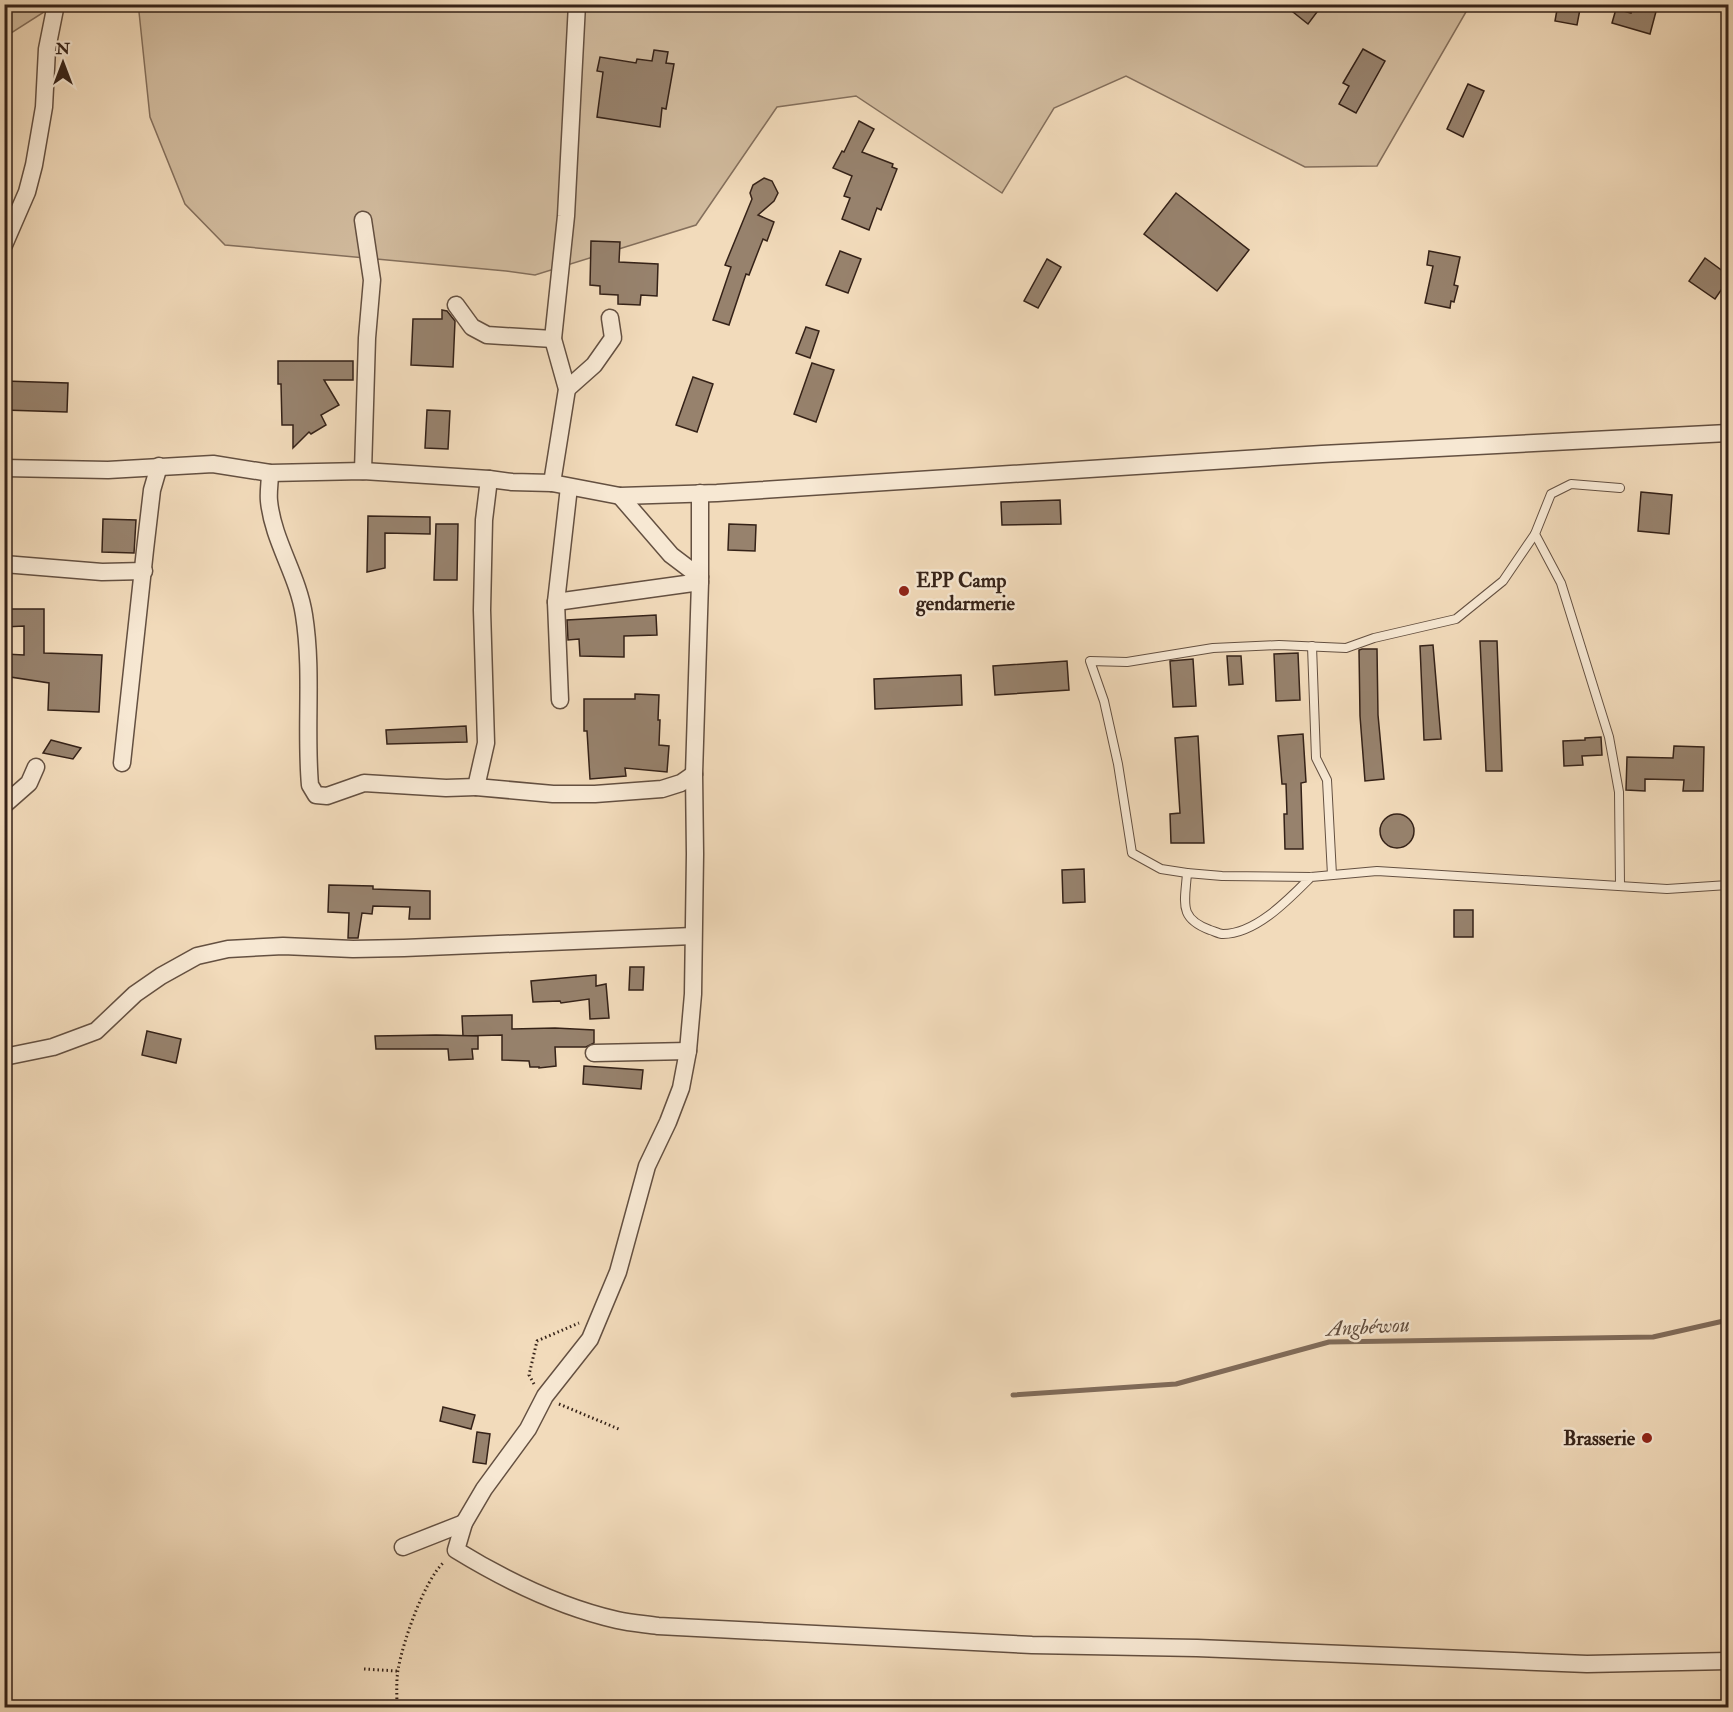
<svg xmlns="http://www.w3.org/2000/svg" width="1733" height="1712" font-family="'IM FELL Double Pica',serif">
	<rect width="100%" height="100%" fill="#f2dbbb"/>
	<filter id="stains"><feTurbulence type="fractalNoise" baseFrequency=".00333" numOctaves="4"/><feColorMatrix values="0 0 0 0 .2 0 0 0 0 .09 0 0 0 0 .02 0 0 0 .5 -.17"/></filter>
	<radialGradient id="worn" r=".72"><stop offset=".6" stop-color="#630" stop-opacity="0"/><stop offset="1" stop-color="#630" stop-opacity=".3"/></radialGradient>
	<g fill="#d2bc9f" stroke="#846f5c" stroke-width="1.5">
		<path d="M5,5h50l-50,32z"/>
		<path d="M131,5h1339l-93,161 -72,1 -179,-91 -72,32 -52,85 -146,-97 -79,11 -81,118 -161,50 -29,-4 -281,-26 -40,-41 -35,-87 -11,-105z"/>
	</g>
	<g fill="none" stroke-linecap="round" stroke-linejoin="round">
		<path stroke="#806b59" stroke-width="5" d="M1013,1395l163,-11 153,-42 324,-5 75,-17"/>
	</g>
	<g fill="#97826d" stroke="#352218" stroke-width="1.5">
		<path d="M1283,4h40l-15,20z"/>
		<path d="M1558,4h23l-4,21 -22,-4z"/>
		<path d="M1633,4h25l-8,30 -38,-11 4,-14 15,4z"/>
		<path d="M1363,49l22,12 -29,52 -17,-9 10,-18 -6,-3z"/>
		<path d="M654,50l14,2 -2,11 8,1 -8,45 -4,-1 -2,19 -63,-10 6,-45 -6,-1 3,-14 36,6 1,-4 15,2z"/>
		<path d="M1468,84l16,7 -21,46 -16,-8z"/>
		<path d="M859,121l15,8 -12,23 31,12 -1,3 5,2 -16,41 -4,-2 -8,22 -27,-11 8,-21 -6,-2 8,-20 -19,-8 9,-17 2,1z"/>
		<path d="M764,178l8,3 6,12 -4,8 -16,14 16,7 -7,19 -4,-2 -14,36 -3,-1 -17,51 -16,-5 18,-53 -6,-2 27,-66 -2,-6 3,-8z"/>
		<path d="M1176,193l73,57 -32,41 -73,-57z"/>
		<path d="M591,241l29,1 -1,20 39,2 -1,32 -16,-1 -1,10 -22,-1v-9l-18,-1v-8l-10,-1z"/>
		<path d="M840,251l21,8 -13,34 -22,-8z"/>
		<path d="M1429,251l31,6 -6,28 4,1 -4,16 -3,-1 -1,7 -25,-5 8,-37 -6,-1z"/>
		<path d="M1705,258l23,17v5l-13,19 -26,-18z"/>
		<path d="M1047,259l14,8 -23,41 -14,-7z"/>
		<path d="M442,310l5,1 8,10 -2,46 -42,-2 2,-46h29z"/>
		<path d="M806,327l13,4 -9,27 -14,-5z"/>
		<path d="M278,361h75v19h-29l15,25 -18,10 5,10 -15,9 -2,-2 -16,16v-23h-11l-1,-41h-3z"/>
		<path d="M812,363l22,7 -18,52 -22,-8z"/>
		<path d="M693,377l20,7 -16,48 -21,-7z"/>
		<path d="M4,381l64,2 -1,29 -63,-2z"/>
		<path d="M427,410l23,1 -2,38 -23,-1z"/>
		<path d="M1641,492l31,3 -3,39 -31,-3z"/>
		<path d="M1060,500l1,24 -59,1 -1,-23z"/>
		<path d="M368,516l62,1v17l-45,-1v35l-18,4z"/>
		<path d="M103,519l33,1 -2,33 -32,-1z"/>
		<path d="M436,524h22l-1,56h-23z"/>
		<path d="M729,524l27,1 -1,26 -27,-1z"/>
		<path d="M4,609h40v44l58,2 -3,57 -51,-2 1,-27 -45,-7 1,-22 19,1v-29l-20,1z"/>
		<path d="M656,615l1,20 -33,1v21l-44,-1 -1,-17 -11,1 -1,-20z"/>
		<path d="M1480,641h17l5,130h-16z"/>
		<path d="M1433,645l8,94 -17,1 -4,-94z"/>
		<path d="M1362,649h15l1,66 6,64 -19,2 -5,-65 -1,-66z"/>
		<path d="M1298,653l2,47 -24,1 -2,-47z"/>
		<path d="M1227,656h14l2,28 -14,1z"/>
		<path d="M1193,659l3,47 -23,1 -3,-46z"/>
		<path d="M1067,661l2,29 -74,5 -2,-29z"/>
		<path d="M961,675l1,30 -87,4 -1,-30z"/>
		<path d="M635,694l24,1 -1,25h2l-1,25 10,1 -2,26 -42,-4 1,8 -36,3 -3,-48h-3v-32h51z"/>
		<path d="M466,726l1,16 -80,2 -1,-14z"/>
		<path d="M1303,734l3,48 -5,1 2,66h-18l-1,-35h3l-1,-30h-4l-4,-48z"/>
		<path d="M1198,736l6,107h-33l-1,-29 10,-1 -5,-75z"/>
		<path d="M1601,737l1,18 -20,1 1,9 -19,1 -1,-25 22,-1v-2z"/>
		<path d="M51,740l30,8 -8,11 -30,-6z"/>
		<path d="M1674,746l30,1 -1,44h-20l1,-11 -39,-1v12l-19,-1 1,-33 46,1z"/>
		<circle cx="1397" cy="831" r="17"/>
		<path d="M1084,869l1,33 -22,1 -1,-33z"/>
		<path d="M329,885l44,1v3l57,2v28h-21l1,-12 -37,-1 -1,8 -10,-1 -4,25h-10l1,-25 -21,-1z"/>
		<rect x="1454" y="910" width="19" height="27"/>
		<path d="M630,967h14l-1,23h-14z"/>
		<path d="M596,975v11l10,-2 3,34 -19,1 -1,-20 -28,4 -1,-2 -27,1 -2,-21z"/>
		<path d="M512,1015v14l43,-1 39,2v13l-8,4h-31l1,19 -17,2v-1h-9l-1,-6 -27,-1v-25l-39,1 -1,-20z"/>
		<path d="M147,1031l34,8 -5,24 -34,-8z"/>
		<path d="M436,1035l42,1v13h-6l1,10 -24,1 -1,-11h-72l-1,-13z"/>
		<path d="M584,1066l59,4 -2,19 -58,-5z"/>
		<path d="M443,1407l32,8 -4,14 -31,-8z"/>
		<path d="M477,1432l13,2 -4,30 -13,-2z"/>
	</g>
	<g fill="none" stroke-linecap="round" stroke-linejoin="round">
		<defs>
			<g id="lane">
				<path d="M1620,488l-49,-4 -20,10 -16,40 26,49 48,154 10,55 1,93"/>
				<path d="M1312,646l4,112 11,22 5,95"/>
				<path d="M1187,873l-26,-4 -29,-16 -14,-89 -14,-63 -14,-40 37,1 86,-14 66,-3 67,3 28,-10 82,-19 47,-38 32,-47"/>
				<path d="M1311,877c-22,22 -55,57 -88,57 -4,0 -9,-3 -13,-4 -32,-12 -25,-27 -23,-57l35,3 89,1 66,-6 290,18 61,-4"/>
			</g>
			<g id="street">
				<path d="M363,220l9,60 -5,58 -4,133"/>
				<path d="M4,245l23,-53 7,-27 10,-58 3,-58 9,-45"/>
				<path d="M456,305l16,22 15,8 66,4"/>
				<path d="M567,389l27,-24 19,-27 -3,-20"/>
				<path d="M4,468l104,2 105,-6 57,9 93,-2 126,8 23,3 40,1 68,13 97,-3 605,-39 406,-21"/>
				<path d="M270,473c0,9 -2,19 -1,28 4,40 29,74 35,114 9,57 1,114 6,170l6,10 11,1 37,-13 82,5 30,-1 10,-44 -4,-133 2,-90 5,-41"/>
				<path d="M552,483l15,-94 -14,-50 13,-123 11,-212"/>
				<path d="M700,493v89l-6,192 1,80 -2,140 -5,57 -7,37 -13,34 -21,44 -29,106 -28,67 -45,57 -17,33 -44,60 -20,34 -8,27c49,30 104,57 161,70 13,3 27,4 41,6l374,19 165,3 390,16 141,-3"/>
				<path d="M620,496l51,59 29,22"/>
				<path d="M4,564l98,8 42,-1"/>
				<path d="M556,602l144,-20"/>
				<path d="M560,700l-4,-98 13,-115"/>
				<path d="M122,763l23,-213 7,-60 7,-24"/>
				<path d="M476,787l77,7h42l67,-5 19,-6 13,-9"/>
				<path d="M4,805l25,-22 7,-16"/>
				<path d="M594,1053l94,-2"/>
				<path d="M4,1057l49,-10 43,-16 39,-37 26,-18 36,-20 31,-7 55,-3 70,3 51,-1 289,-12"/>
				<path d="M403,1547l61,-24"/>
			</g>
		</defs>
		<use href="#lane" stroke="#645041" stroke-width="10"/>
		<use href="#street" stroke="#645041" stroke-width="19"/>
		<g stroke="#352218" stroke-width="3" stroke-dasharray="1.5 3" stroke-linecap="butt">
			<path d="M534,1384l-5,-9 8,-34 42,-18"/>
			<path d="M559,1404l62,26"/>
			<path d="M364,1669l33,2"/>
			<path d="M397,1708c0,-13 -1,-26 1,-38 5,-29 26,-89 46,-108"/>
		</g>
		<use href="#lane" stroke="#f7e8d3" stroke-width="8"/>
		<use href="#street" stroke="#f7e8d3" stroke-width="16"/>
	</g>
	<g fill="#8f2418" stroke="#f7e8d3" stroke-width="2">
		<circle cx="904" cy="591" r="6"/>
		<circle cx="1647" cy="1438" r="6"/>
	</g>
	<g text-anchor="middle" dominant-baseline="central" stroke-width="5" stroke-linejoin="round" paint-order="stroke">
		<g font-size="20" font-weight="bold" fill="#352218" stroke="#f7e8d3" text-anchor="start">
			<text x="916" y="580">EPP Camp<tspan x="916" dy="23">gendarmerie</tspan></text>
			<text x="1635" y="1438" text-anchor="end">Brasserie</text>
		</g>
		<g font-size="21" font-style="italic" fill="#614d3e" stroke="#f7e8d3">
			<text transform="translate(1368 1327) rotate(-3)">Angbéwou</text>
		</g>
	</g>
	<rect width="1733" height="1712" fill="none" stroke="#f2dbbb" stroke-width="24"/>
	<rect x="6" y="6" width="1721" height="1700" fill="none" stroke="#352218" stroke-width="3"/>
	<rect x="12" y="12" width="1709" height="1688" fill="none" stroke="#352218" stroke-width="1.5"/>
	<g transform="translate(63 63)" stroke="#f7e8d3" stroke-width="4.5" paint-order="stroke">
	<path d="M0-4.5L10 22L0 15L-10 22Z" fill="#352218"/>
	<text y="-9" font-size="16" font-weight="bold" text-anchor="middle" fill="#352218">N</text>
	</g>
	<rect width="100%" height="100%" filter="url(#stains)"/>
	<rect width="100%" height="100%" fill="url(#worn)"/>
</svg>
